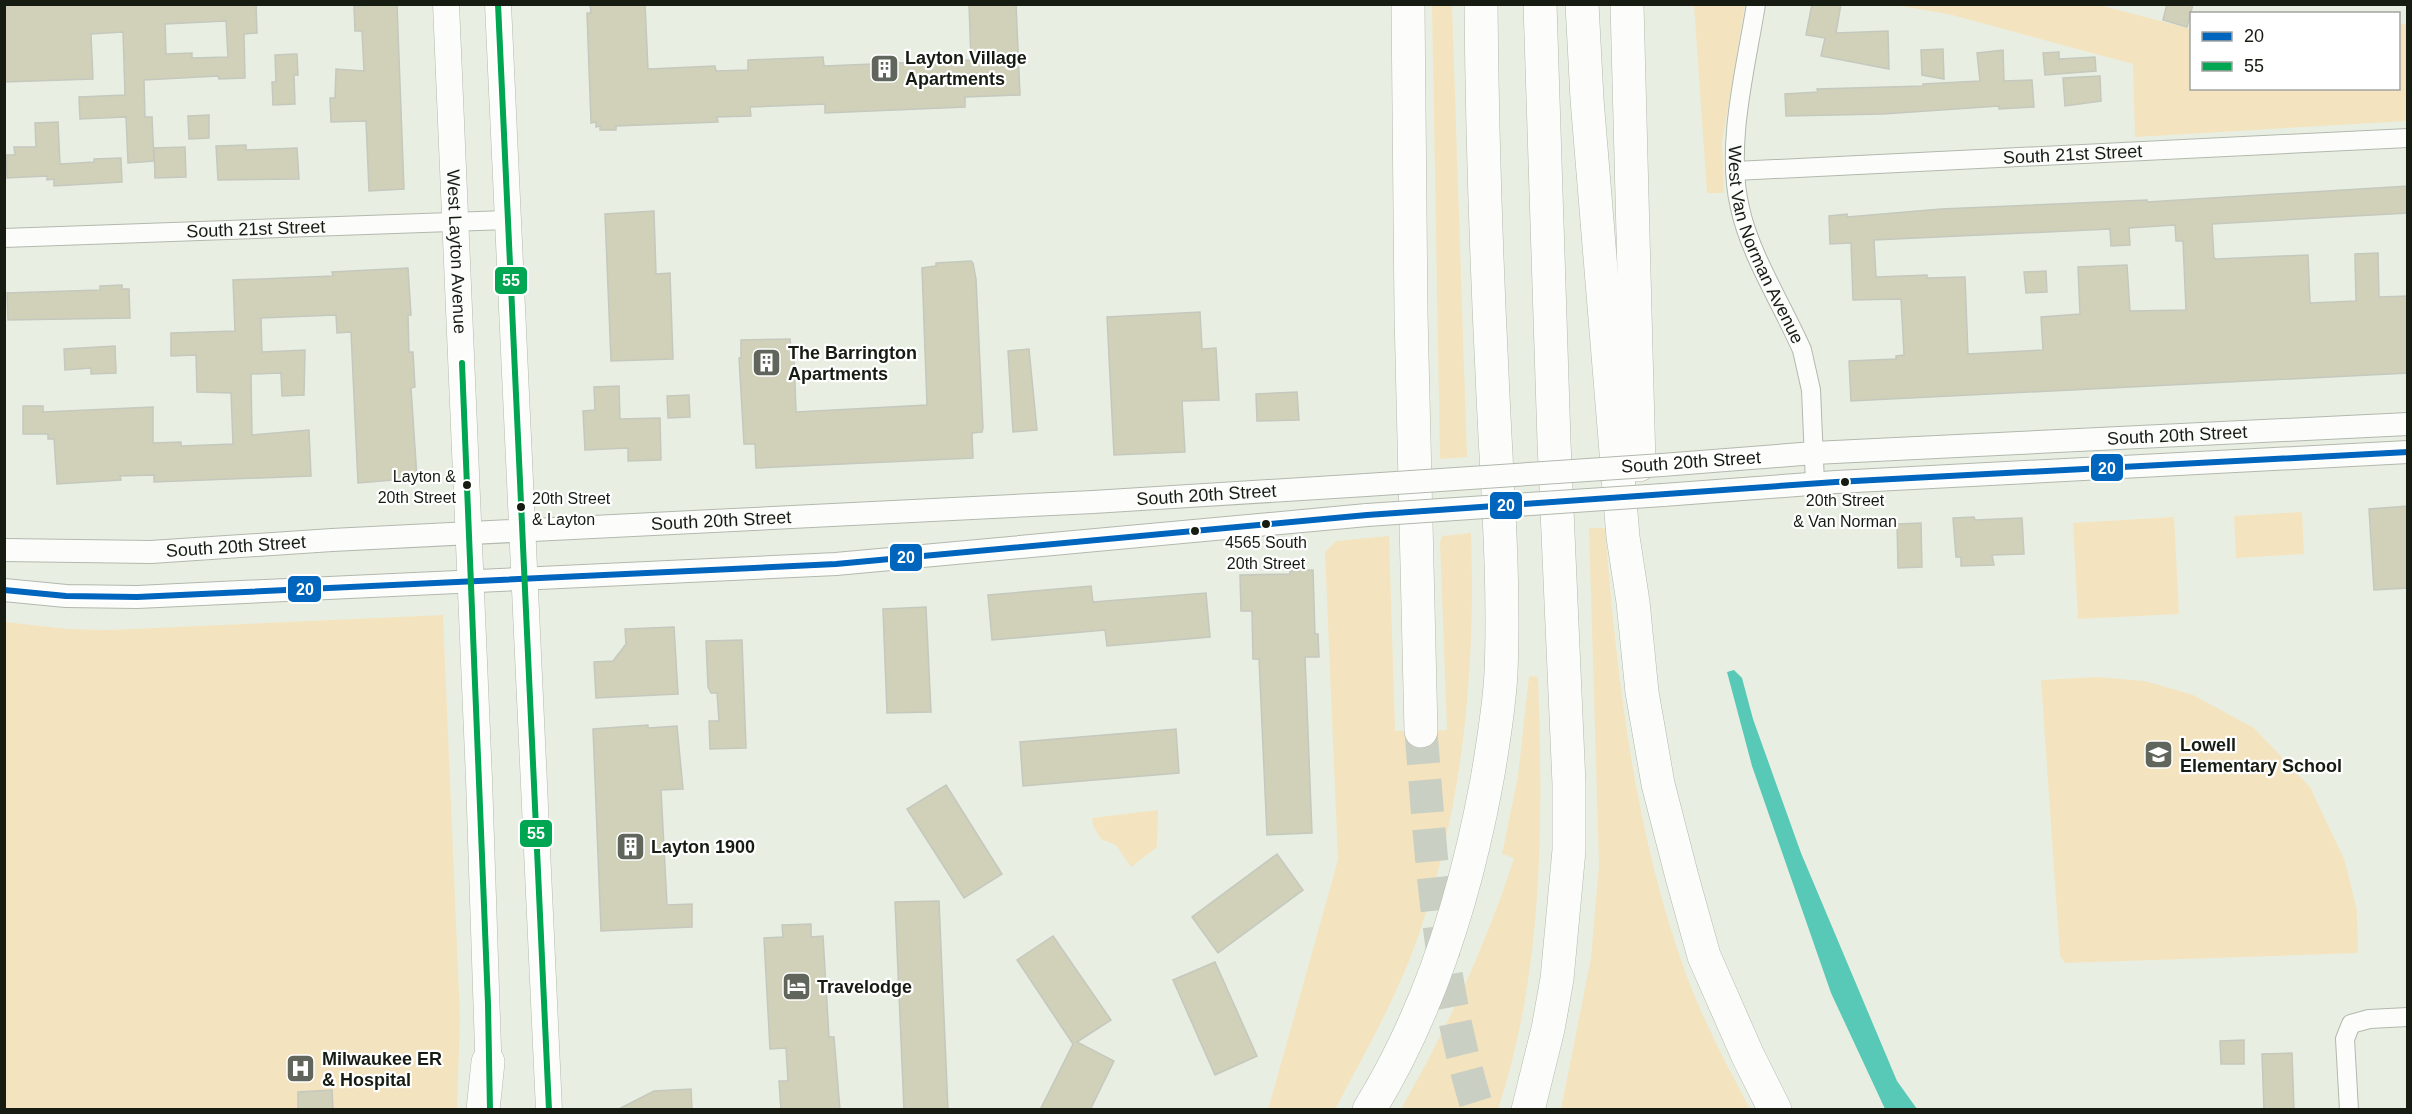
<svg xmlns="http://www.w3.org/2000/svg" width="2412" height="1114" font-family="Helvetica,sans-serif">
	<rect width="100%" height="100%" fill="#e8efe2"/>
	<g fill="#f4e3bf">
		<path d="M1432,5h20l15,452 -27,2z"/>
		<path d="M1694,5h51l-23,138 2,50h-17z"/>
		<path d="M1896,5h203l92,24 1,59h206l1,-63 8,-2v98l-272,16 -2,-73 -181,-49z"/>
		<path d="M2302,512l2,42 -68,4 -2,-42z"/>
		<path d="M2174,517l5,97 -101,5 -5,-96z"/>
		<path d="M1589,528h16c12,150 29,303 81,446 17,46 41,92 64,135h-189l30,-151 8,-93z"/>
		<path d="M1471,533c5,136 -8,275 -53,404 -21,60 -53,116 -83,172l-67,1 70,-250 -13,-308 11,-11 53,-5 6,195 52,-1 -7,-188 2,-6z"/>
		<path d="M443,615l17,403 -3,91 -452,1v-488l62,7 42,1z"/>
		<path d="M1529,676l9,1c5,145 6,293 -40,432h-97c44,-77 86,-165 113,-251l-12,-4 16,-78z"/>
		<path d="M2097,677l48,4 48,14 61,33 56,59 35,74 12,50 1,42 -293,10 -5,-7 -19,-276z"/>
		<path d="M1158,810l-1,37 -26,20 -15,-22 -15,-6 -8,-14 -1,-7z"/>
	</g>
	<path fill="#59c9b7" d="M1734,670l8,8 11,41 48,134 96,228 20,28h-32l-54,-116 -79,-227 -25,-94z"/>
	<g fill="#d0d1b8" stroke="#c5c8be" stroke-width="1.5" fill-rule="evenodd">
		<path d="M4,4h252l1,29 -13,1 1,44 -26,1 -1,-3 -74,4 1,37h7l2,44 -26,2 -2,-46 -46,2 -1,-22 46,-2 -2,-63 -32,2 2,45 -89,3zM226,21l2,36 -36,1v-5l-26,1 -1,-30z"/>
		<path d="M397,4l7,185 -35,2 -3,-70 -35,1 -1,-24h5l1,-29 28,2 -2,-40h-7l-1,-25z"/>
		<path d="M590,4h55l3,65 67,-3 1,5 32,-1v-10l75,-3 1,9 147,-6 -2,-56h47l4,91 -55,2v10l-140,6v-9l-75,3 1,9 -34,1 1,5 -102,4v4h-16v-4l-4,1v-5l-5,1 -4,-110h4z"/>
		<path d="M1812,4h29l-5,29 52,-2 1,38 -68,-13 4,-18 -19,-3z"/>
		<path d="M2167,4h26l-6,23 -24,-7z"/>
		<path d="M1943,49l1,30 -22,-4 -1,-25z"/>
		<path d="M2003,50l1,31 28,-1 2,27 -35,2v-3l-116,8 -97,2 -1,-22 33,-2 -1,-3 106,-3v-2l57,-3 -3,-28z"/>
		<path d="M2059,52v7l36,-2 1,14 -51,4 -2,-22z"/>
		<path d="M295,54h2l1,21h-4l1,29 -22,1 -1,-23h4l-1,-27z"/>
		<path d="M2100,76l1,25 -36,5 -2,-28z"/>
		<path d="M209,115v23l-20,1 -1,-23z"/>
		<path d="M58,122l2,42 34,-2v-3l27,-1 1,24 -68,4v-7l-7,1v-4l-40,2 -1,-23h9l-1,-8h22l-1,-24z"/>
		<path d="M246,145v5l51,-2 2,31 -81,1 -2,-34z"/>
		<path d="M185,147l1,30 -31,1 -1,-30z"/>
		<path d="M2408,186v27l-196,11 2,34 2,1 92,-4 2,48 46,-2 -1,-47 23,-1 1,44 29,-1v77l-557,28 -2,-40 47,-2v-3l8,-1 -3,-56 -48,1 -2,-57 -21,1 -1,-28 18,-2v3l94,-8 206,-9v2zM2175,225l1,16h7l3,69 -56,1 -3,-46 -49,2 2,47 -39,3 2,33 -75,4 -3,-77 -38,1v-3l-51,2 -2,-37 236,-11 1,17 19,-1 -1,-17z"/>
		<path d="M654,211l2,63 14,-1 3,86 -62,2 -6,-147z"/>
		<path d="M971,261l2,2 3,16 7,149 -1,4 -10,1 1,25 -217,10 -1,-24h-11l-5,-86h2v-18l49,-1 2,17h2l2,56 131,-7 -5,-137 14,-2v-3z"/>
		<path d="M408,268l3,47h-3l1,37h4l2,35 -4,1 6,90 -59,5 -7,-151 -14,1 -1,-18 -75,3 1,34 43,-2 -1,45 -22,1 -1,-23 -30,1 1,61 57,-5 2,46 -157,6v-7l-34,1 1,4 -64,4 -3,-45h-6v-5h-25v-28h20v6l110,-5v36l28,-1v4l52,-2 -2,-51 -34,-1 -1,-37 -25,1v-23l64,-2 -2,-51 100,-4 -1,-4z"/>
		<path d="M2046,271l1,21 -21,1 -2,-21z"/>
		<path d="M122,285v4h7l1,29 -122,2 -1,-27 93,-3v-4z"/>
		<path d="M1200,312l2,37 14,-1 3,52 -37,1 3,51 -71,3 -7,-138z"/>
		<path d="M115,346l1,27 -25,1v-6l-26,2 -1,-21z"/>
		<path d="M1029,349l8,81 -24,2 -5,-81z"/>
		<path d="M619,386l1,33 40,-1 1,42 -33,1v-13l-43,2 -2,-39 12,-1 -1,-23z"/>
		<path d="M1297,392l2,28 -42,1 -1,-27z"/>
		<path d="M689,395l1,22 -22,1 -1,-22z"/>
		<path d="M2408,506v82l-34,2 -5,-81z"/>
		<path d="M1974,517l1,3 47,-2 2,36 -32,1 2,10 -33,1v-9h-5l-3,-39z"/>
		<path d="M1921,523l1,44 -24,1 -1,-44z"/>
		<path d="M1313,570l2,64h3l1,23h-14l7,176 -45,2 -8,-176h-6l-1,-48h-11l-1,-36 50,-1v-3z"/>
		<path d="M1091,586l2,16 113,-9 4,44 -103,9 -2,-16 -113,10 -4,-45z"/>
		<path d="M926,607l5,105 -44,1 -4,-104z"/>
		<path d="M674,627l4,67 -82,4 -2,-36 19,-1 13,-17 -1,-15z"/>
		<path d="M742,640l4,108 -36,1 -1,-28h10l-2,-28h-6l-3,-6 -2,-46z"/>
		<path d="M648,725v3l29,-2 6,63 -22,1 6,115 25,-1v23l-91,4 -8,-202z"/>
		<path d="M1176,729l3,44 -156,13 -3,-44z"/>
		<path d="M946,785l56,89 -38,24 -57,-89z"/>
		<path d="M1277,854l26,36 -85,63 -26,-36z"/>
		<path d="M939,901l9,209h-44l-9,-208z"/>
		<path d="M811,924v13l12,-1 6,101h5l6,73h-59l-2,-29h9l-2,-33 -16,1 -6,-111 19,-1 -1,-12z"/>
		<path d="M1053,936l58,84 -34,22 37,19 -24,49h-50l33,-66 -56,-84z"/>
		<path d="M1215,962l42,94 -42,19 -42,-95z"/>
		<path d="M2244,1040v24h-23l-1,-23z"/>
		<path d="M2292,1053l2,57h-30l-2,-56z"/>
		<path d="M691,1089l1,21h-75l37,-19z"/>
		<path d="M332,1090l1,20h-35v-18z"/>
	</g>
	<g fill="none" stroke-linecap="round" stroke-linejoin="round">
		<path stroke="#c9cfc3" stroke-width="33" stroke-dasharray="33 16" stroke-linecap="butt" d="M1421,731c10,127 18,256 57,379"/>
		<defs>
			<g id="minor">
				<path id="s1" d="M1756,4c-10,64 -31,141 -16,204 10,47 43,98 62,142l9,40 4,93"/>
				<path id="s2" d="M1735,171l673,-33"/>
				<path id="s3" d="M4,238l503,-18"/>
				<path d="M2349,1110l-4,-71 6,-15 18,-5 39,-2"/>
			</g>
			<g id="tertiary">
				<path id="s4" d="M1662,465l152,-12 594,-29"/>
				<path d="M1663,495l173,-13 572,-30"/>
				<path id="s5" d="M4,550l147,2 181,-12 761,-38 273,-17"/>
				<path d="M4,590l62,6 71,1 699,-33 531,-49"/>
			</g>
			<g id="secondary">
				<path id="s6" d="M446,4l33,775 10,300"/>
				<path d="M498,4l51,1106"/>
			</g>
			<g id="motorway">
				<path d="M1408,4l3,310 10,417"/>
				<path d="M1582,4l5,95 36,438 10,65 9,90 16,92 24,93 22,79 44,100 27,54"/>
				<path d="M1627,4l12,461"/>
				<path d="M483,1110l5,-48"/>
				<path d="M1369,1110c61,-99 97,-216 118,-330 6,-35 12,-71 14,-107 4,-99 -5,-200 -9,-300 -6,-123 -10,-246 -11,-369"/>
				<path d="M1528,1110l20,-81 9,-50 12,-129v-66l-15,-342 -14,-438"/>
			</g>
		</defs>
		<use href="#minor" stroke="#b2b8ad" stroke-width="20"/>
		<use href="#tertiary" stroke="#b2b8ad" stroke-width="24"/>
		<use href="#secondary" stroke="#b2b8ad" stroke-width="27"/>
		<use href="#motorway" stroke="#b2b8ad" stroke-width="34"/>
		<use href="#minor" stroke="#fcfdfb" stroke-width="18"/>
		<use href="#tertiary" stroke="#fcfdfb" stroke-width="22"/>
		<use href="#secondary" stroke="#fcfdfb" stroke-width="26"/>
		<use href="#motorway" stroke="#fcfdfb" stroke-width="33"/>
		<defs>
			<g id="tertiary-bridge">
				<path d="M1366,485l296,-20"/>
				<path d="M1367,515l296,-20"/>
			</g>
		</defs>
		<use href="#tertiary-bridge" stroke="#b2b8ad" stroke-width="24" stroke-linecap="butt"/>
		<use href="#tertiary-bridge" stroke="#fcfdfb" stroke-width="22"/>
		<defs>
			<path id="bus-1" d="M4,590l62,6 71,1 699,-33 531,-49 469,-33 572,-30"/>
			<g id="bus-2">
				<path d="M498,4l51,1106"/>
				<path d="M462,363l26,641 2,106"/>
			</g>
		</defs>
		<use href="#bus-1" stroke="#fff" stroke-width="10"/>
		<use href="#bus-2" stroke="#fff" stroke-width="10"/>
		<use href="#bus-1" stroke="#0065bd" stroke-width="6"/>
		<use href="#bus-2" stroke="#00a651" stroke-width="6"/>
	</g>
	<defs>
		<symbol id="building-square" viewBox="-11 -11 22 22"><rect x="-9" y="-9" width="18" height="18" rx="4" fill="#60665b" stroke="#fff"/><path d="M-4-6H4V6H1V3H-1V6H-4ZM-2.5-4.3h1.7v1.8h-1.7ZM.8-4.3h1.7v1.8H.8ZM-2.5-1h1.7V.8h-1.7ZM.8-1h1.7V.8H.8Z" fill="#fff"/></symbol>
		<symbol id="school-square" viewBox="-11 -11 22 22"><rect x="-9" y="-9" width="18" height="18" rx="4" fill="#60665b" stroke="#fff"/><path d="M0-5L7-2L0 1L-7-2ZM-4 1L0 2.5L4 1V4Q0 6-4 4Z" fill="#fff"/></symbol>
		<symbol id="hotel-square" viewBox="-11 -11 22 22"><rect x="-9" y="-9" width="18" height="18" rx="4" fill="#60665b" stroke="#fff"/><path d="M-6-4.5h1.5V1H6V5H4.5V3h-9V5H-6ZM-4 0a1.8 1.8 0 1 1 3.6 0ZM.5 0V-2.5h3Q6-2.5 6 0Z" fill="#fff"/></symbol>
		<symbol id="hospital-square" viewBox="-11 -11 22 22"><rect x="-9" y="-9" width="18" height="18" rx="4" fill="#60665b" stroke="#fff"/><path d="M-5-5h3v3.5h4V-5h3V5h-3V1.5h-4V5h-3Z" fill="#fff"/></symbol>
	</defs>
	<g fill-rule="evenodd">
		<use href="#building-square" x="868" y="52" width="33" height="33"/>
		<use href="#building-square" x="750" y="346" width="33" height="33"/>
		<use href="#school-square" x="2142" y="738" width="33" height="33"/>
		<use href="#building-square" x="614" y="830" width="33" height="33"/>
		<use href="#hotel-square" x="780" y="970" width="33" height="33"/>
		<use href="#hospital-square" x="284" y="1052" width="33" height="33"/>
	</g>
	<g fill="#171c13" stroke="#fff" stroke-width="2">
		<circle cx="1845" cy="482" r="5"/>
		<circle cx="467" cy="485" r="5"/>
		<circle cx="521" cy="507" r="5"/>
		<circle cx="1266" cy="524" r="5"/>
		<circle cx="1195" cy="531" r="5"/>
	</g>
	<g text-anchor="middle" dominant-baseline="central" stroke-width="4.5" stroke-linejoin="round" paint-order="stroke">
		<g font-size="16" fill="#171c13" stroke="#fff">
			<text x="456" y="476" text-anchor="end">Layton &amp;<tspan x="456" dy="21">20th Street</tspan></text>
			<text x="532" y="498" text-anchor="start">20th Street<tspan x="532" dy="21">&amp; Layton</tspan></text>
			<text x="1845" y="500">20th Street<tspan x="1845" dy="21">&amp; Van Norman</tspan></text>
			<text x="1266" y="542">4565 South<tspan x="1266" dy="21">20th Street</tspan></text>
		</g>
		<g font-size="18" font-weight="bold" fill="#171c13" stroke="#fff" text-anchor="start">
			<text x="905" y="58">Layton Village<tspan x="905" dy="21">Apartments</tspan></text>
			<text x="788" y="353">The Barrington<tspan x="788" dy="21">Apartments</tspan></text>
			<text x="2180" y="745">Lowell<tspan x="2180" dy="21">Elementary School</tspan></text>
			<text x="651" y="847">Layton 1900</text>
			<text x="817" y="987">Travelodge</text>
			<text x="322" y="1059">Milwaukee ER<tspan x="322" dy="21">&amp; Hospital</tspan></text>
		</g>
		<g font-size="18" fill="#171c13" stroke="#fff">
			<text stroke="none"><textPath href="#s2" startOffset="338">South 21st Street</textPath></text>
			<text stroke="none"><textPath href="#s3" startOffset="252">South 21st Street</textPath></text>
			<text stroke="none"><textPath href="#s1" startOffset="248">West Van Norman Avenue</textPath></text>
			<text stroke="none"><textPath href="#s6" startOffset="248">West Layton Avenue</textPath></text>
			<text stroke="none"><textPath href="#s4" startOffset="516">South 20th Street</textPath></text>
			<text transform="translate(1691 462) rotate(-4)">South 20th Street</text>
			<text stroke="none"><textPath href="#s5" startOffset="1204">South 20th Street</textPath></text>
			<text stroke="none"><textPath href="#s5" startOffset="718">South 20th Street</textPath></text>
			<text stroke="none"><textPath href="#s5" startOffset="232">South 20th Street</textPath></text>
		</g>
	</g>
	<g stroke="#fff" stroke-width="2">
		<rect x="494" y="266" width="34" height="29" rx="6" fill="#00a651"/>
		<rect x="2090" y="453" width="34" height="29" rx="6" fill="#0065bd"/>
		<rect x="1489" y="491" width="34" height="29" rx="6" fill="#0065bd"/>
		<rect x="889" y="543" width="34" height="29" rx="6" fill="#0065bd"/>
		<rect x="287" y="575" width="35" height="28" rx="6" fill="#0065bd"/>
		<rect x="519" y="819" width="34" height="29" rx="6" fill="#00a651"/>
	</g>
	<g font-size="16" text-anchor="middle" font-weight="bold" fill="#fff">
		<text x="511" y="286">55</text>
		<text x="2107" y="474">20</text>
		<text x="1506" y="511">20</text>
		<text x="906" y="563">20</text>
		<text x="305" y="595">20</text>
		<text x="536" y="839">55</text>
	</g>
	<rect width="2412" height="1114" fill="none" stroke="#171c13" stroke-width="12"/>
	<rect x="2190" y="12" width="210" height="78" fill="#ffffff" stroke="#a2a4a1" stroke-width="1.5"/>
	<rect x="2202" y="32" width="30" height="9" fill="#0065bd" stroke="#a2a4a1" stroke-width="1.5"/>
	<text x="2244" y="42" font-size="18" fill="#171c13">20</text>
	<rect x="2202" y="62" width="30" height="9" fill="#00a651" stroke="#a2a4a1" stroke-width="1.5"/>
	<text x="2244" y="72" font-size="18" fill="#171c13">55</text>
</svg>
